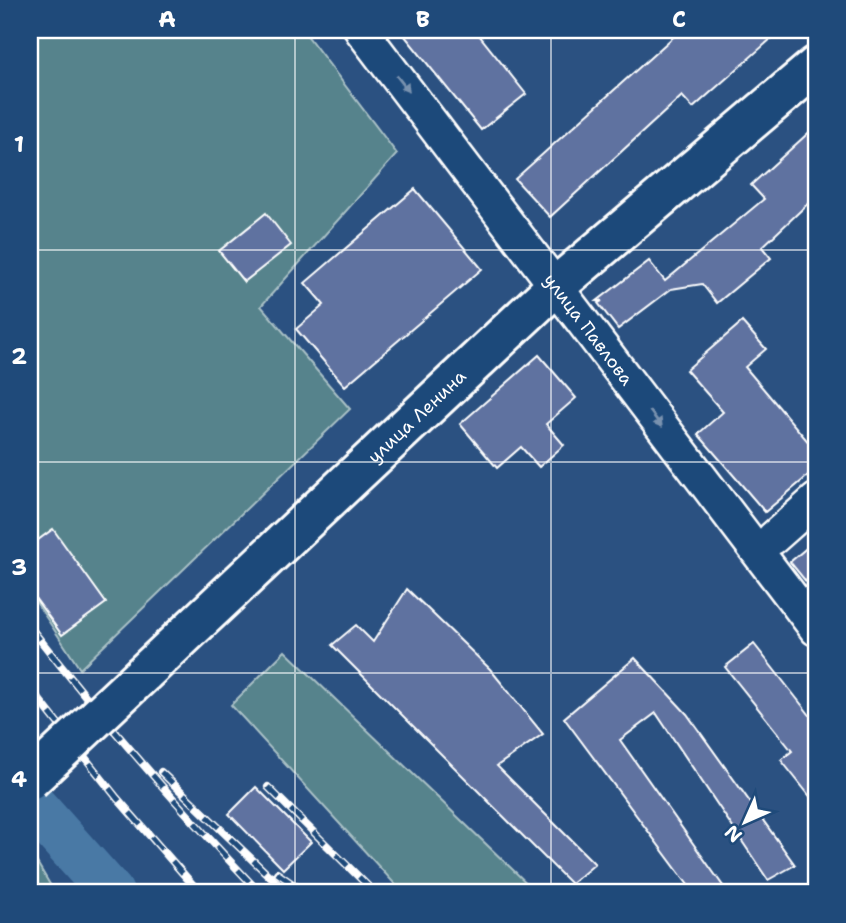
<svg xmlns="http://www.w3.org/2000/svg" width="846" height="923" font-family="'Shantell Sans',sans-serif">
	<rect width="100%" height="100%" fill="#2b5181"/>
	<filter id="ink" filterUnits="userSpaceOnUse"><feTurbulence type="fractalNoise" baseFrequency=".0143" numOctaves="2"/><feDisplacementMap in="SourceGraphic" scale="14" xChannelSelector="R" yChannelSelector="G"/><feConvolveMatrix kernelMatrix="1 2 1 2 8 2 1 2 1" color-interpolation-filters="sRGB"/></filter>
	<g filter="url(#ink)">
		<g fill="#56838c" stroke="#aac1c6" stroke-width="2">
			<path d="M30,30h273l94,124 -136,152 89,103 -270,260 -50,-76z"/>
			<path d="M285,651l252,242h-134l-172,-188z"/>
			<path d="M30,854h2l23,39h-25z"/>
		</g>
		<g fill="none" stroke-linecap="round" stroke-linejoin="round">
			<path stroke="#4979a5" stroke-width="46" d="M30,802l81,91"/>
		</g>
		<g fill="#5f72a0" stroke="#fff" stroke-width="2">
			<path d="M400,30h75l51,64 -45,36z"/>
			<path d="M681,30h100l-88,78 -11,-12 -132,121 -35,-38z"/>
			<path d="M816,126v70l-54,51 9,11 -54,45 -15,-19 -31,5 -53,40 -20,-26 4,-2h-5l52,-40 16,20 99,-82 -13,-14z"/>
			<path d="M415,189l67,80 -137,117 -49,-57 28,-24 -19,-22z"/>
			<path d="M266,213l25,32 -47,37 -25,-31z"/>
			<path d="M742,322l24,27 -21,18 71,84v18l-51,43 -67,-78 25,-22 -37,-42z"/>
			<path d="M539,355l37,43 -30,26 18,21 -25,22 -18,-20 -24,21 -37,-44z"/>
			<path d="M53,529l53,74 -44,32 -32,-44v-45z"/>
			<path d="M816,540v54l-26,-32z"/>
			<path d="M407,589l83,80 53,65 -46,32 98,98 -24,20 -239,-239 24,-20 17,17z"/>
			<path d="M754,644l62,79v81l-35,-44 11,-9 -67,-84z"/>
			<path d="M635,658l52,56 108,151 -27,15 -112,-167 -36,27 108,153h-34l-130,-175z"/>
			<path d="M256,787l55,55 -28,27 -54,-55z"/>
		</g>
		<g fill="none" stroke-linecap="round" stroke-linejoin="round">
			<defs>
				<g id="minor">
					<path id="s1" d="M361,30l455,599"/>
					<path d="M773,538l43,-38"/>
				</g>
				<g id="major">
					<path id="s2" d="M143,674l412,-387 261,-221"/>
				</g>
			</defs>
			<use href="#minor" stroke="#fff" stroke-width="37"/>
			<use href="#major" stroke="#fff" stroke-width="44"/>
			<use href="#minor" stroke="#1f4a7a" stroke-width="32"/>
			<use href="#major" stroke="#1f4a7a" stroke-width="38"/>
			<defs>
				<g id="rail">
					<path d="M30,627c72,92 149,181 230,266"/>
					<path d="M30,688l87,110 83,95"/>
					<path d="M161,772l126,121"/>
					<path d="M268,787l107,106"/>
					<path d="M277,873l29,20"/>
				</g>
			</defs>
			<use href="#rail" stroke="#fff" stroke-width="8"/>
			<use href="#rail" stroke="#1f4a7a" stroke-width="5" stroke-dasharray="16" stroke-linecap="butt"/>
			<defs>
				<path id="major-bridge" d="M30,780l113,-106"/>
			</defs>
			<use href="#major-bridge" stroke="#fff" stroke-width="44" stroke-linecap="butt"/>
			<use href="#major-bridge" stroke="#1f4a7a" stroke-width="38"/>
		</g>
		<defs><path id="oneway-solid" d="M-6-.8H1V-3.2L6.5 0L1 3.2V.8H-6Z" transform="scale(1.75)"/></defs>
		<g fill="#7992af">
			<use href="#oneway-solid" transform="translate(403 84) rotate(52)"/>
			<use href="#oneway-solid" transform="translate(656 419) rotate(53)"/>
		</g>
	</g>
	<path fill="none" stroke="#fff" stroke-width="2" stroke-opacity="0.55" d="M295,30v863M551,30v863M30,250h786M30,462h786M30,673h786"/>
	<g text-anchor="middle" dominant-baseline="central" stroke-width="5" stroke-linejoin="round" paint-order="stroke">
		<g font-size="18" fill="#fff" stroke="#1f4a7a">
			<text stroke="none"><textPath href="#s1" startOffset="376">улица Павлова</textPath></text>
			<text stroke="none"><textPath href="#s2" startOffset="376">улица Ленина</textPath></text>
		</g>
	</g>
	<rect width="846" height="923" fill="none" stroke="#1f4a7a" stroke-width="77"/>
	<g transform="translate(745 822) rotate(225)" stroke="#1f4a7a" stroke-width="5" paint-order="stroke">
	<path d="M0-5L12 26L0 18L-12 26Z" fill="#ffffff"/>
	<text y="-10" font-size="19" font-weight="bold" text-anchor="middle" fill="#ffffff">N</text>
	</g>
	<rect x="38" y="38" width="770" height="846" fill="none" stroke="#fff" stroke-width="2.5"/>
	<g font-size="23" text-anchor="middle" font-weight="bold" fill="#fff">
		<text x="167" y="27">A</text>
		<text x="423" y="27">B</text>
		<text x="679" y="27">C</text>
		<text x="19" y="152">1</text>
		<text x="19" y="364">2</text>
		<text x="19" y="575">3</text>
		<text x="19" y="787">4</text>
	</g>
</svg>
